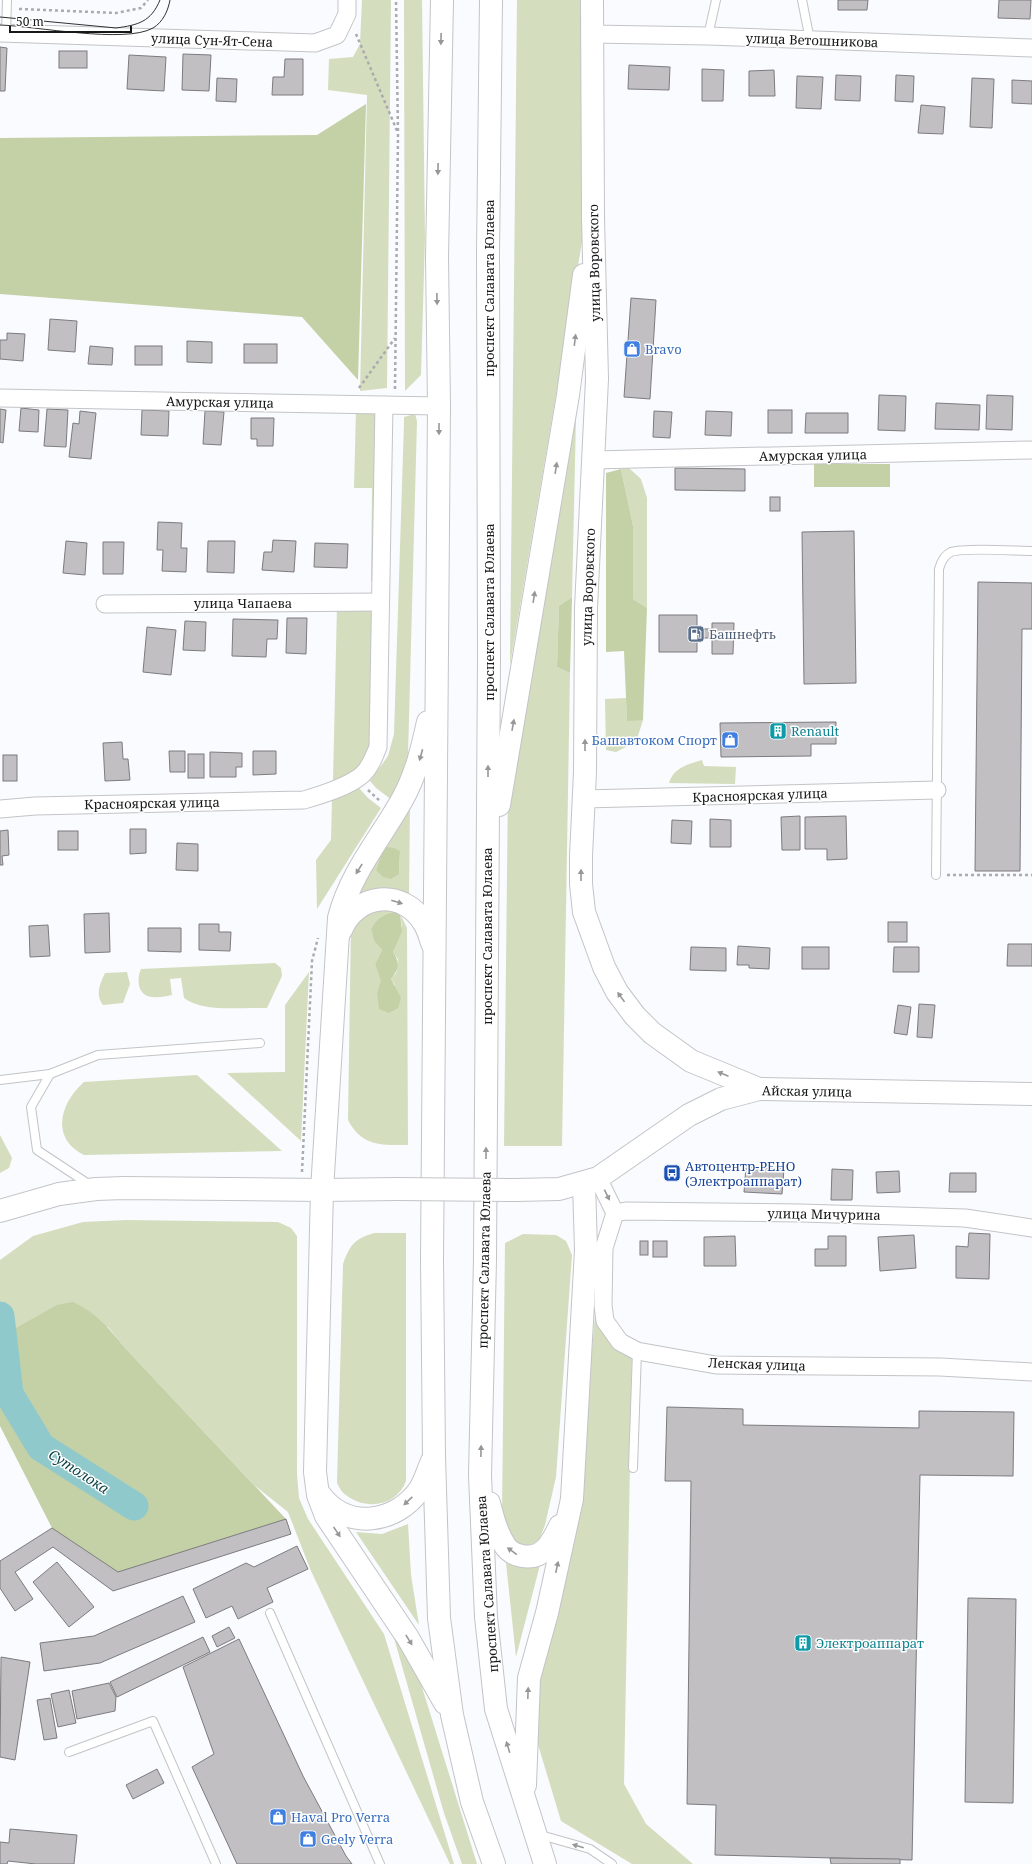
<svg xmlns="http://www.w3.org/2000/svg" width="1032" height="1864" font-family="'Noto Serif',serif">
	<rect width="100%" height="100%" fill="#f9fbfe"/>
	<g fill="#d4ddbe" fill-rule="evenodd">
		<path d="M362,0h29l-4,388 -27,3 7,-296 -39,-5 1,-31 24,-2 7,-13z"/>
		<path d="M404,0h18l3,238 -4,137 -16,16z"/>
		<path d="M517,0h68v209l-3,33 -72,423z"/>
		<path d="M356,410l26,1 -5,170h-6l1,-93h-18z"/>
		<path d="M415,414l2,7 -9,335 -5,22 -11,22 -16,-12 -6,-7 18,-25 6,-22 10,-311v-6z"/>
		<path d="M576,417l-4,180 -13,9 -2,61 13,6 -8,473h-58l4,-361z"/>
		<path d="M629,468l12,11 6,19v110l-14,-9v-73l-12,-57z"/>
		<path d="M337,606h38l-2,141 -19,27 -21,7z"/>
		<path d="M626,698l1,22h16l-7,22 -20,10 -10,-2 -1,-51z"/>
		<path d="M702,760l2,6 32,1 -1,17 -66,-1c4,-15 19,-19 33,-23z"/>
		<path d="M358,787l10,11 13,10 -64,101 -1,-49 15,-20 1,-42z"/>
		<path d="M410,802l-1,92 -5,2 -23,-8 -22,6 -4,-8zM400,851l-1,23 -23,-4 6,-18z"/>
		<path d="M368,907l29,4c-13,3 -20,6 -26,18l3,12 8,9 -7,14 7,17 -5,12 18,-8 -4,-6 5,-6 2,-14 -5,-7 9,-26 -2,-12 7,14 1,217c-26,0 -46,2 -60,-25l3,-196z"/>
		<path d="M275,963l6,5 1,8 -15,32c-25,-1 -63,5 -83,-10l-3,-20 -11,1 2,16c-6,1 -13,3 -20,2 -14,-1 -16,-17 -11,-28z"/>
		<path d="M127,972l3,12 -7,19 -20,2c-8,-11 -3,-21 2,-32z"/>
		<path d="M309,972l-8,169 -74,-68 58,-1v-67z"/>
		<path d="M197,1075l85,76 -198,4c-34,-17 -24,-52 0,-73z"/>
		<path d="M0,1135l12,23 -3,10 -9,5z"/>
		<path d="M126,1220l152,2 13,6 6,8v238l2,24 9,21 76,115 70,230h-4l-139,-293 -23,-59 -34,-27 -128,-136 -18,-22 -108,10v-77l33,-24 50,-14z"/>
		<path d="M374,1233h32v248c-9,25 -40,30 -60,14 -4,-2 -7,-8 -9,-12l6,-219c7,-19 11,-25 31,-31z"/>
		<path d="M523,1234l33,1 10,6 6,14 -16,222 -11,48 -6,15 -9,6 -18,-3 -10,-30 3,-270z"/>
		<path d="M597,1293l35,63 -8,428 22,40 47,40h-61l-71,-43 -28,-93 2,-49 44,-182z"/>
		<path d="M408,1524l3,51 8,50 -63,-93 26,2z"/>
		<path d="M506,1563l18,4 16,-2 -24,92z"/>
		<path d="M392,1631l24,37 61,196h-15l-18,-51z"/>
	</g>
	<g fill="#c4d0a6">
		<path d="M366,104l-8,276 -56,-63 -302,-23v-156l317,-3z"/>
		<rect x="814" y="464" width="76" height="23"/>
		<path d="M621,469l12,57v73l14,9 -4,112 -16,1 -3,-70 -18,1v-179z"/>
		<path d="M572,597l-2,76 -13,-6 2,-61z"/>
		<path d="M386,847l8,1 6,3 -1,23 -8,5 -8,-2 -7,-7 6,-18z"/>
		<path d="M397,911l3,3 2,17 -9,21c7,10 6,17 -2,27l10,19 -3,10 -9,5 -10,-4 -2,-16 4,-12 -6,-17 7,-14 -8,-9 -3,-12c6,-12 13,-15 26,-18z"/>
		<path d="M73,1302c23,10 38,29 53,47l160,170 -168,53 -66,-44 -52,-102v-89l57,-32z"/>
	</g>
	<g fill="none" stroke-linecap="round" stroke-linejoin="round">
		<path stroke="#90c9cc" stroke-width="29" d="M0,1316l9,78 32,53 93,59"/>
	</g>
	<g fill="#c1bfc2" stroke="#7c7b7d">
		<path d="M838,0h30l-1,10h-29z"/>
		<path d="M999,0h32l-1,19 -32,-1z"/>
		<path d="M0,47l7,1 -2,43h-5z"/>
		<rect x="59" y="51" width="28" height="17"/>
		<path d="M183,54l28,1 -2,36 -27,-1z"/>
		<path d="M129,55l37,2 -2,34 -37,-2z"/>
		<path d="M285,59h18v36h-31l1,-18h11z"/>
		<path d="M629,65l41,2 -1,23 -41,-1z"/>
		<path d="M702,69l22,1 -1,31h-21z"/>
		<path d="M774,70l1,26h-26v-25z"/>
		<path d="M836,75l25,1 -1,25 -25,-1z"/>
		<path d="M896,75l18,1 -1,26 -18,-1z"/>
		<path d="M797,76l26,1 -2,32 -25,-1z"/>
		<path d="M217,78l20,1 -1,23 -20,-1z"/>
		<path d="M972,78l22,1 -2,49 -22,-1z"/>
		<path d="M1012,80l20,1v23l-20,-1z"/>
		<path d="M921,105l24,2 -2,27 -25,-1z"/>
		<path d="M631,298l25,2 -6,99 -26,-2z"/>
		<path d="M50,319l27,2 -2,31 -27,-2z"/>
		<path d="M7,333l18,1 -2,27 -23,-2v-19h7z"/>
		<path d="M187,341l25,1v21l-25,-1z"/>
		<rect x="244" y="344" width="33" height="19"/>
		<path d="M90,346l23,2 -1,17 -24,-1z"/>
		<rect x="135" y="346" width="27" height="19"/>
		<path d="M879,395l27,1 -1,35 -27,-1z"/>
		<path d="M987,395l26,1 -1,34 -26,-1z"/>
		<path d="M936,403l44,2 -1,25 -44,-1z"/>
		<path d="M21,408l18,2 -1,22 -19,-1z"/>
		<path d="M0,409l6,1 -3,33 -3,-1z"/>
		<path d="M47,409l21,1 -2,37 -22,-1z"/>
		<path d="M142,410l27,1 -1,25 -27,-1z"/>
		<rect x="768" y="410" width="24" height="23"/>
		<path d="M80,411l16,2 -5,46 -22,-2 4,-34 6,1z"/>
		<path d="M205,411l19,1 -3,33 -18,-1z"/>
		<path d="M654,411l18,1 -2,26 -17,-1z"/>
		<path d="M706,411l26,1 -1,24 -26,-1z"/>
		<path d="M806,413h42v20h-43z"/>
		<path d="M251,418h23l-1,28h-16v-7h-6z"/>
		<path d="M675,468l70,1v22l-70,-1z"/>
		<rect x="770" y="497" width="10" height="14"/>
		<path d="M158,522l24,1 -1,25h6l-1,24 -24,-1 1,-21h-6z"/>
		<path d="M854,531l2,152 -52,1 -2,-152z"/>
		<path d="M273,540l23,1 -2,31 -32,-2 2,-18h8z"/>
		<path d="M66,541l21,2 -2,32 -22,-2z"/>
		<path d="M208,541h27l-1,32 -27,-1z"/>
		<path d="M103,542h21l-1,32h-20z"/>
		<path d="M315,543l33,1 -1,24 -33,-1z"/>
		<path d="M978,582l54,1v46h-10l-2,242h-45z"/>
		<path d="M659,615h38v14h15v-6h22l-1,31h-21v-16h-15v14h-38z"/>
		<path d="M287,618h20l-1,36 -20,-1z"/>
		<path d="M233,619l45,1 -1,19h-10l-1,18 -34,-1z"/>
		<path d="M185,621l21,1 -1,29 -22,-1z"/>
		<path d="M147,627l29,3 -5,45 -28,-3z"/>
		<path d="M836,722v22h-25v12l-90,1 -1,-34z"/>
		<path d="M122,742l1,17h5l2,21 -25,1 -2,-38z"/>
		<path d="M169,751h16v21h-15z"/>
		<path d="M253,751h23v23l-23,1z"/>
		<path d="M210,752l32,1v14h-6v10h-26z"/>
		<rect x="188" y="754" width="16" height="24"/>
		<rect x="3" y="755" width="14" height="26"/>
		<path d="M800,816v34h-18l-1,-33z"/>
		<path d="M846,816l1,43 -20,1v-11h-22v-32z"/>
		<path d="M710,819l21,1v27h-21z"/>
		<path d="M672,820l20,1 -1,23 -20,-1z"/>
		<path d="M130,829h16v24l-16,1z"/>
		<path d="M8,830l1,25 -7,1 1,9h-3v-34z"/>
		<rect x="58" y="831" width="20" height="19"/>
		<path d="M177,843l21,1v27l-22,-1z"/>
		<path d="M109,913l1,39 -25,1 -1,-39z"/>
		<rect x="888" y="922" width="19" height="20"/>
		<path d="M199,924h20v8h12l-1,19 -31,-1z"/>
		<path d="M48,925l2,31 -20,1 -1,-31z"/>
		<path d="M148,928h33v24l-33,-1z"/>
		<path d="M1008,944h24v22h-25z"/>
		<path d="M738,946l32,2 -1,21 -20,-1v-3h-12z"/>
		<path d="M691,947l35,1v23l-36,-1z"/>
		<rect x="802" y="947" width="27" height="22"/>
		<path d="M894,947h25v25h-26z"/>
		<path d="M919,1004l16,1 -3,33 -15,-1z"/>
		<path d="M898,1005l13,2 -4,28 -13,-2z"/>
		<path d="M746,1167l38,2 -2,25 -38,-2z"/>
		<path d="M832,1169l21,1 -1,30h-21z"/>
		<path d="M899,1171l1,21 -23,1 -1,-21z"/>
		<path d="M950,1173h26v19h-27z"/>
		<path d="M969,1233l21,1 -1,45 -33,-1v-32l12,1z"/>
		<path d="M914,1235l2,33 -36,3 -2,-34z"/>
		<path d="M735,1236l1,30h-32v-29z"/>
		<path d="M828,1236h18v30h-31v-17h13z"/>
		<rect x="640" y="1241" width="8" height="14"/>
		<rect x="653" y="1241" width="14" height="16"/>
		<path d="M667,1407l76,2v16l176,3v-17l95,1 -1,64 -93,-1 -8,385 -197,-5 1,-50 -29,-1 4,-323h-26z"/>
		<path d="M286,1519l5,15 -178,57 -60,-44 -38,25 18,27 -18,12 -15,-23v-27l52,-33 66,44z"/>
		<path d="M297,1546l11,23 -41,19 6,14 -35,17 -6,-13 -26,12 -13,-29 53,-26 8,4z"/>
		<path d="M57,1562l37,45 -25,20 -36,-45z"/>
		<path d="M183,1596l12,26 -95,41 -56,8 -4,-28 54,-7z"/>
		<path d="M968,1598l48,1 -3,204 -48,-1z"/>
		<path d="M229,1627l6,11 -18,9 -5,-11z"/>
		<path d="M203,1637l7,15 -93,45 -7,-15z"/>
		<path d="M239,1639l64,137 43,80 6,8h-115l-45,-97 22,-13 -31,-87z"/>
		<path d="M1,1657l29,5 -15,98 -15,-3z"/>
		<path d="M109,1683l7,14 -1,14 -38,8 -5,-28z"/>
		<path d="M69,1690l7,33 -18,4 -7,-33z"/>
		<path d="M50,1698l7,40 -13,2 -7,-40z"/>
		<path d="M157,1769l7,14 -31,16 -7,-14z"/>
		<path d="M10,1829l67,6 -3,29h-38l-28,-3 -1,3h-7v-22l9,1z"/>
		<path d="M830,1858l70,1v5h-69z"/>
	</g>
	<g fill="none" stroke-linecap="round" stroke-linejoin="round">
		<defs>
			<g id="lane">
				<path d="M802,0l8,40"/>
				<path d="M6,33l1,-33"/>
				<path d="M708,36l8,-36"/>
				<path d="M936,875l3,-306c2,-7 5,-14 12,-17 14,-5 64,-1 81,-1"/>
				<path d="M0,1080l50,-6"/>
				<path d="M90,1185l-53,-35 -6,-43 19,-33 48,-19 162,-12"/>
				<path d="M633,1468l4,-117"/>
				<path d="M270,1613l110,251"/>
				<path d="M69,1752l84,-31 63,143"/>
				<path d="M537,1834l53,15 22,15"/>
			</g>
			<g id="street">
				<path d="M0,33l315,10 22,-8 10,-21v-14"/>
				<path d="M592,34l116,2 324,12"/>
				<path d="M0,398l439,8"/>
				<path d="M593,460l439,-10"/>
				<path d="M105,604l275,-2"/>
				<path d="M584,799l353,-9"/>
				<path d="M0,809l35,-3 269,-6c17,-5 44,-13 58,-25 8,-7 12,-18 16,-28l6,-342"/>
				<path d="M598,1178l17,35"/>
				<path d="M615,1213l-11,35 -1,57 2,16 15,21 17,9 79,14 224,2 92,5"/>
				<path d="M615,1213l11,-2 175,2 164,5 67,10"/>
			</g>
			<path id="secondary" d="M0,1211l59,-17 37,-5 28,-1 198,2"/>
			<g id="primary">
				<path d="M442,0l-5,257 2,149 -7,853 2,197 5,162 13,97 20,87 22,62"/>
				<path d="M491,0l-3,253 1,405 -4,601 -5,216 6,142 10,92 49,155"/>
				<path d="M592,0l1,217 4,162 -11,229 -1,164 -4,84v28l3,28 20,55 13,25 18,24 17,17 39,28 68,28"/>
				<path d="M428,722c-6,27 -12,53 -26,78 -22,39 -52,74 -63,118l-17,272 -7,282 3,23 8,21 82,122 37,65"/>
				<path d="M499,805l69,-410 16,-120"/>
				<path d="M341,930c15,-37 62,-42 83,-7 4,6 6,14 8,20"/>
				<path d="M322,1190l74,-1"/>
				<path d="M516,1190l43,-1 39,-11 91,-63 32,-16 38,-10 273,5"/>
				<path d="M321,1496c27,35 76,27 99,-7 5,-8 8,-19 12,-28"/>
				<path d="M489,1503c4,16 8,31 17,44 4,5 11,8 16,9 22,4 30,-14 38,-30"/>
				<path d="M525,1785l4,-107 18,-65 25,-114 14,-249 -2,-67"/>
			</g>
		</defs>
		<use href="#lane" stroke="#c3c4c7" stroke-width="10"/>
		<use href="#street" stroke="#c3c4c7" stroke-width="19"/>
		<use href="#secondary" stroke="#c3c4c7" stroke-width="24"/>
		<use href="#primary" stroke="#c3c4c7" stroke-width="24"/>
		<g stroke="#a9abad" stroke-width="2.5" stroke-dasharray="3 3" stroke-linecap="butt">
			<path d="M19,9l97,4 25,-5 7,-8"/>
			<path d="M356,34l42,99"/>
			<path d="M359,388l36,-50"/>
			<path d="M395,389l3,-255 -2,-134"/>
			<path d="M368,790l12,11"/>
			<path d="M947,875h85"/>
			<path d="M302,1172l10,-211 6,-23"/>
		</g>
		<use href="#lane" stroke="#fff" stroke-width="8"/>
		<use href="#street" stroke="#fff" stroke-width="17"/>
		<use href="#secondary" stroke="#fff" stroke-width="22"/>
		<use href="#primary" stroke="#fff" stroke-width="22"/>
		<g stroke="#303132" stroke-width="1">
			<path d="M0,17l116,11c22,-3 35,-6 44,-28"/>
			<path d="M0,25c35,1 125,19 153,3 10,-6 15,-17 17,-28"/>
		</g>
		<defs>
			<path id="primary-bridge" d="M396,1189l120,1"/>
		</defs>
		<use href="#primary-bridge" stroke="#c3c4c7" stroke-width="24" stroke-linecap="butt"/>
		<use href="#primary-bridge" stroke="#fff" stroke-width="22"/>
	</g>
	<defs><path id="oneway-solid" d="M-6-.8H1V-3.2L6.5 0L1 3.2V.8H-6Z"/></defs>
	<g fill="#979798">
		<use href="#oneway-solid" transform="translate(441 39) rotate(91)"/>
		<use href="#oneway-solid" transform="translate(438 169) rotate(91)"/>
		<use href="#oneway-solid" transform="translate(437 299) rotate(89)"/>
		<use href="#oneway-solid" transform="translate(575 340) rotate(-83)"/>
		<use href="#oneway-solid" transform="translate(439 429) rotate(90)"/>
		<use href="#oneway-solid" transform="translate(556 468) rotate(-81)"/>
		<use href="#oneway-solid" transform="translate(534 597) rotate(-81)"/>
		<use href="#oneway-solid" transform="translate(513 725) rotate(-80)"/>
		<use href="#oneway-solid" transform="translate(585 745) rotate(-90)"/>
		<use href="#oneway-solid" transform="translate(421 755) rotate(105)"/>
		<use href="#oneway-solid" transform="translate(488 771) rotate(-90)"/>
		<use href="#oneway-solid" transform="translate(359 869) rotate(122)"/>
		<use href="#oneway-solid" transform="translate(581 875) rotate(-90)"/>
		<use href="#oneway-solid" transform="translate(397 902) rotate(17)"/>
		<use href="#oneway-solid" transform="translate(621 997) rotate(-126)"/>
		<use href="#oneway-solid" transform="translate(723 1074) rotate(-157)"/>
		<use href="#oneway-solid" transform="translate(486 1153) rotate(-90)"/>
		<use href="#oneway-solid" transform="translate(607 1195) rotate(64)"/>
		<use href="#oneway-solid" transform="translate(481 1451) rotate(-89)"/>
		<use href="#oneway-solid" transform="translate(408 1501) rotate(137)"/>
		<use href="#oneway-solid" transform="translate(337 1532) rotate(56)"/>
		<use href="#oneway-solid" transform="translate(512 1551) rotate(-144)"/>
		<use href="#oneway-solid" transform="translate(557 1567) rotate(-78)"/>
		<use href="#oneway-solid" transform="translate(409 1640) rotate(58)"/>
		<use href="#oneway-solid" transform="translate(528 1693) rotate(-88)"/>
		<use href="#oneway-solid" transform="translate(508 1747) rotate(-107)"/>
		<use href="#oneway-solid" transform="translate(578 1846) rotate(-164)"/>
	</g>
	<defs>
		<symbol id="shop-square" viewBox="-11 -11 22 22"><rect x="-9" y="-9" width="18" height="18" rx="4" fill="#3f7fe0" stroke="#fff"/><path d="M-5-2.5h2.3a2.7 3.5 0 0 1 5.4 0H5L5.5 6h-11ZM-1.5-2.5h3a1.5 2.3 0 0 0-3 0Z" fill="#fff"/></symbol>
		<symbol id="fuel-square" viewBox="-11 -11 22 22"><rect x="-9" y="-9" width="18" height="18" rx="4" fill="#5c6f8a" stroke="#fff"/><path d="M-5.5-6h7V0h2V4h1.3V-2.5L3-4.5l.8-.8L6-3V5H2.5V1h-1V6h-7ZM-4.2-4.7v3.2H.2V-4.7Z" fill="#fff"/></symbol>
		<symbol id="building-square" viewBox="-11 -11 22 22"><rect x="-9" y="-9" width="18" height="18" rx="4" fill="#0f9aa8" stroke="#fff"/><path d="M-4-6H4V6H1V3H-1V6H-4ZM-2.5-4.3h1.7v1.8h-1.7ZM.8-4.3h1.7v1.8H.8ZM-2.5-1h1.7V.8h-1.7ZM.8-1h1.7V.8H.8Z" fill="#fff"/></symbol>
		<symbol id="bus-square" viewBox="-11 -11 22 22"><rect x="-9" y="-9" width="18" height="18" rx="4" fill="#1a4fb4" stroke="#fff"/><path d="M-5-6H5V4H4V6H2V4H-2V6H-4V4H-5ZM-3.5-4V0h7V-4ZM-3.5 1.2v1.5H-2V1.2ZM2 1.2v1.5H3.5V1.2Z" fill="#fff"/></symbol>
	</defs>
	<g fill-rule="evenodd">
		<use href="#shop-square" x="622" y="339" width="20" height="20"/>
		<use href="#fuel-square" x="686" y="624" width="20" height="20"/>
		<use href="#building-square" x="768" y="721" width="20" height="20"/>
		<use href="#shop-square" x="720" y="730" width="20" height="20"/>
		<use href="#bus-square" x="662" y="1163" width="20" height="20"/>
		<use href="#building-square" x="793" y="1633" width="20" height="20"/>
		<use href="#shop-square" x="268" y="1807" width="20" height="20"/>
		<use href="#shop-square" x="298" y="1829" width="20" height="20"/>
	</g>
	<g text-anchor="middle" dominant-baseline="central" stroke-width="3" stroke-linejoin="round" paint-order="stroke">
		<g font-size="13" fill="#171819" stroke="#fff">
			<text transform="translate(212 40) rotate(2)">улица Сун-Ят-Сена</text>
			<text transform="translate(812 40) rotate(2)">улица Ветошникова</text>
			<text transform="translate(594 263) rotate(-91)">улица Воровского</text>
			<text transform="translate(489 288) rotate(-90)">проспект Салавата Юлаева</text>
			<text transform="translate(220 402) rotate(1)">Амурская улица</text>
			<text transform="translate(813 455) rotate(-1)">Амурская улица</text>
			<text transform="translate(588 587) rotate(-88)">улица Воровского</text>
			<text x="243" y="603">улица Чапаева</text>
			<text transform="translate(489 612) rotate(-90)">проспект Салавата Юлаева</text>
			<text transform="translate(760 795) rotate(-2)">Красноярская улица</text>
			<text transform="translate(152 803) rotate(-1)">Красноярская улица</text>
			<text transform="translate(487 936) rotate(-90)">проспект Салавата Юлаева</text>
			<text transform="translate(807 1091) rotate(1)">Айская улица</text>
			<text transform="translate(824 1214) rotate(1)">улица Мичурина</text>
			<text transform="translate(484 1260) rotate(-89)">проспект Салавата Юлаева</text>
			<text transform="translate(757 1364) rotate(2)">Ленская улица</text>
			<text transform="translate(487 1584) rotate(-94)">проспект Салавата Юлаева</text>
		</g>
		<g font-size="13" fill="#366cbe" stroke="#fff" text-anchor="start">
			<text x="645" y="349">Bravo</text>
			<text x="717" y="740" text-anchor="end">Башавтоком Спорт</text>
			<text x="291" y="1817">Haval Pro Verra</text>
			<text x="321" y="1839">Geely Verra</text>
		</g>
		<g font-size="13" fill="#4e5e75" stroke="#fff" text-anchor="start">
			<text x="709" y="634">Башнефть</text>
		</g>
		<g font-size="13" fill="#0d838f" stroke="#fff" text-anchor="start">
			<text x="791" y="731">Renault</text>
			<text x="816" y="1643">Электроаппарат</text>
		</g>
		<g font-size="13" fill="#164399" stroke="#fff" text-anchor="start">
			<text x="685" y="1166">Автоцентр-РЕНО<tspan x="685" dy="15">(Электроаппарат)</tspan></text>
		</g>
		<g font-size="14" font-style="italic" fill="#0d4245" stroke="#fff">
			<text transform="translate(79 1471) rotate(33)">Сутолока</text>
		</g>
	</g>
	<path d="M10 26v6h121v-6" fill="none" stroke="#171819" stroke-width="2"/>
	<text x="16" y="26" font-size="12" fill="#171819" stroke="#ffffff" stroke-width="3" paint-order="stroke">50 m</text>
</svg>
